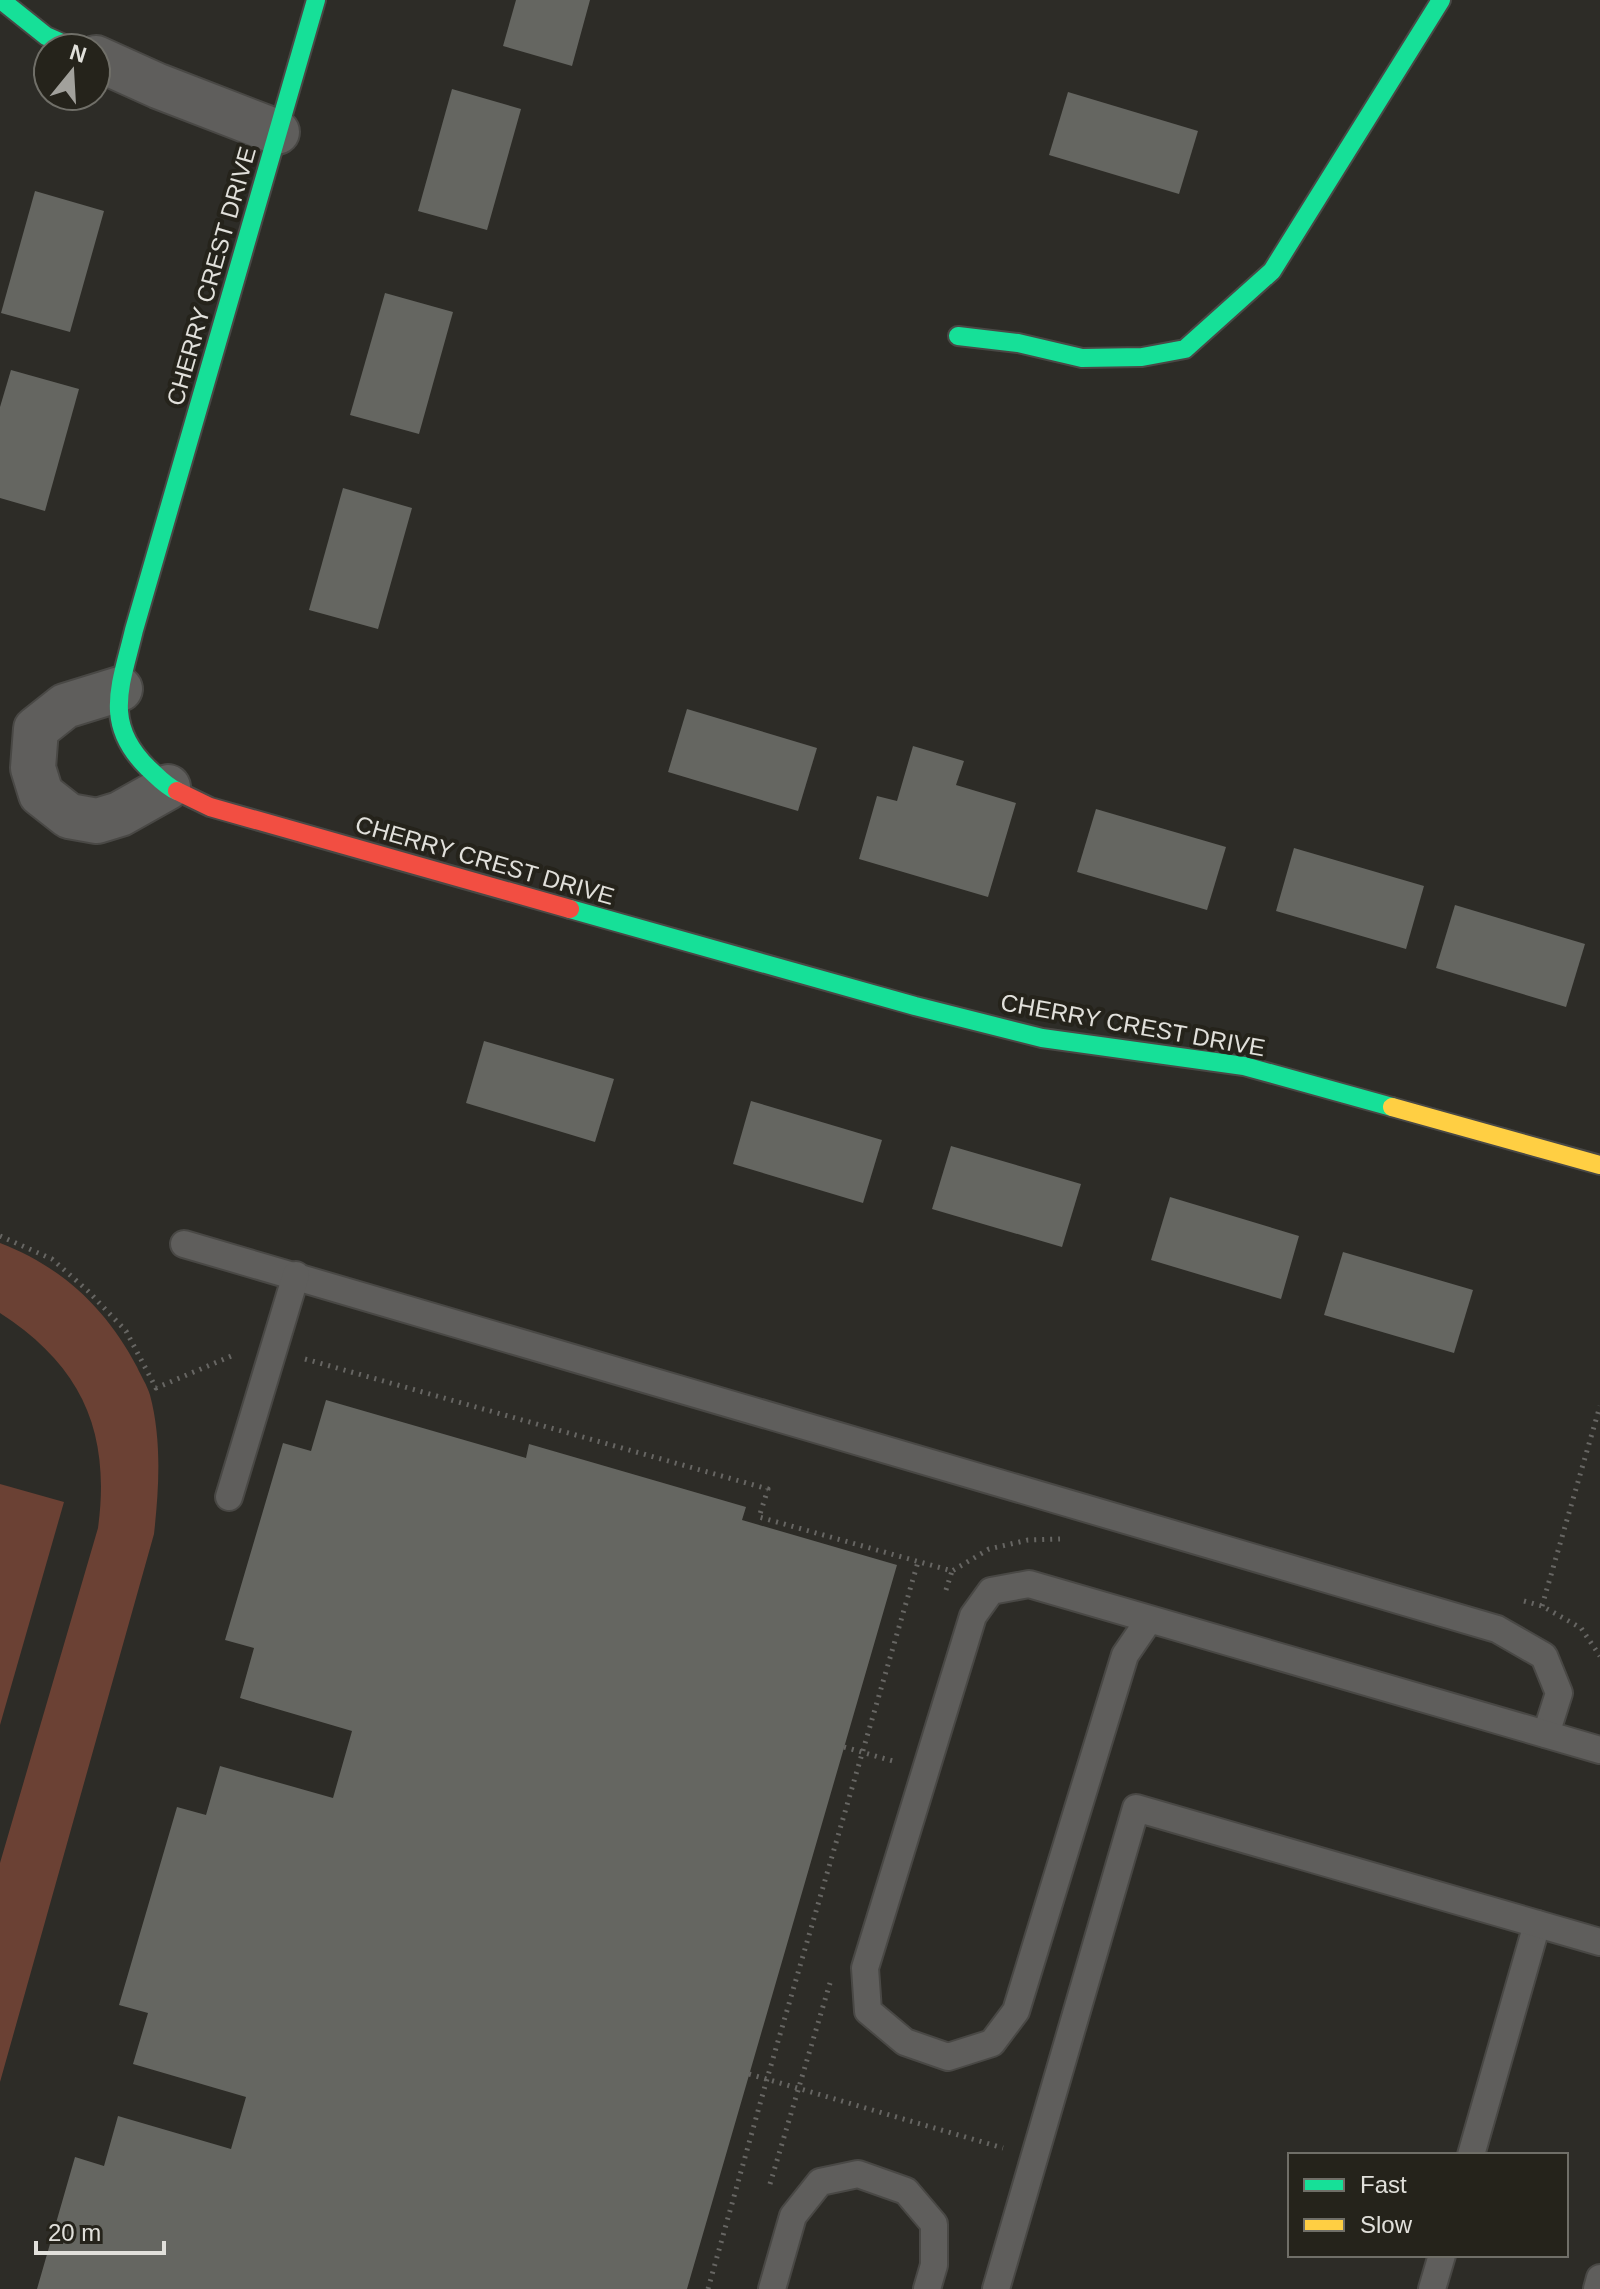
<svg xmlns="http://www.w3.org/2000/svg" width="1600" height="2289" font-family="Arial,sans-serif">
	<rect width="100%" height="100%" fill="#2d2c27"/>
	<g fill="#6b4134">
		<path d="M0,1243c62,24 106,65 137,124 4,9 10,18 13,28 12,45 9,94 4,139l-154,548v-219l98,-335c13,-96 -16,-162 -98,-215z"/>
		<path d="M0,1484l64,18 -64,223z"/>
	</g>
	<g fill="#656661">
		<path d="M516,0h74l-18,66 -69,-20z"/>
		<path d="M452,89l69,20 -34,121 -69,-19z"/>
		<path d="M1068,92l130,39 -19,63 -130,-39z"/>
		<path d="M35,191l69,20 -34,121 -69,-19z"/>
		<path d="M385,293l68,19 -34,122 -69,-19z"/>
		<path d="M11,370l68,19 -34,122 -45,-13v-91z"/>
		<path d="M343,488l69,20 -34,121 -69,-19z"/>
		<path d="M687,709l130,39 -19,63 -130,-39z"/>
		<path d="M913,746l51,15 -8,24 60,18 -28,94 -129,-38 18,-63 20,5z"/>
		<path d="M1096,809l130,38 -19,63 -130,-38z"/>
		<path d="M1294,848l130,38 -18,63 -130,-38z"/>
		<path d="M1455,905l130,39 -19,63 -130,-39z"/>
		<path d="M484,1041l130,38 -19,63 -129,-39z"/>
		<path d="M751,1101l131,39 -19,63 -130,-39z"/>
		<path d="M951,1146l130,38 -19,63 -130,-38z"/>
		<path d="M1170,1197l129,39 -18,63 -130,-39z"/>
		<path d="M1343,1252l130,38 -19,63 -130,-38z"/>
		<path d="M326,1400l200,58 3,-14 217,63 -4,13 155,45 -210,724h-650l38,-132 29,9 14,-50 113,33 15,-52 -113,-33 15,-51 -29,-8 58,-198 29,8 14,-49 113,32 19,-67 -112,-33 14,-50 -29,-8 58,-197 28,8z"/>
	</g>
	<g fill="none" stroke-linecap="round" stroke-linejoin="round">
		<defs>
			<g id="lane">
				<path d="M184,1244l1313,385 47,27 15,37 -13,41"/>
				<path d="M229,1497l67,-222"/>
				<path d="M1149,1620l-24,35 -109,356 -24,32 -44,14 -43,-15 -37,-31 -3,-43 108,-352 18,-25 38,-7 571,166"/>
				<path d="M1471,2155l66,-231"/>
				<path d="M772,2289l21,-73 27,-34 38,-8 48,17 28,33v41l-7,24"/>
				<path d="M996,2289l140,-481 464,134"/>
				<path d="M1432,2289l10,-34"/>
				<path d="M1597,2289l3,-11"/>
			</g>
			<g id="street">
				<path d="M96,58l62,28 119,46"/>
				<path d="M120,689l-55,17 -29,23 -3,39 8,26 28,22 28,5 23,-7 48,-27"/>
			</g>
			<g id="fast">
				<path d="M1,0l45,36 27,12"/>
				<path d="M958,336l60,7 64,15 60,-1 43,-8 87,-78 169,-271"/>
				<path d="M177,791c-12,-5 -20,-15 -29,-23 -46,-45 -27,-83 -14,-138l182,-630"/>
				<path d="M570,909l345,97 127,32 202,28 148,41"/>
			</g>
			<path id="slow" d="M1392,1107l208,58"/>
			<path id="jam" d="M177,791l33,16 360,102"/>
		</defs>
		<use href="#lane" stroke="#494845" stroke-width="30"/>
		<use href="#street" stroke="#494845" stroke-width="48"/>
		<use href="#fast" stroke="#494845" stroke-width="22"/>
		<use href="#slow" stroke="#494845" stroke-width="22"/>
		<use href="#jam" stroke="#494845" stroke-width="22"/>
		<g stroke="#676663" stroke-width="5" stroke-dasharray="2 6" stroke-linecap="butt">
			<path d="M0,1236l52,23 36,32 38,40 30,57 80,-34"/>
			<path d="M305,1359l463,130 -9,28 193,54 37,-22 39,-9 32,-1"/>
			<path d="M946,1590l6,-19"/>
			<path d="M1524,1601l18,5 39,22 19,28"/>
			<path d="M1542,1606l58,-200"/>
			<path d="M844,1747l49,14"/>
			<path d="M749,2074l254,74"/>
			<path d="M770,2184l60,-201"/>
			<path d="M708,2289l59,-210 151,-517"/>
		</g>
		<use href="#lane" stroke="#5f5e5c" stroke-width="26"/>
		<use href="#street" stroke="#5f5e5c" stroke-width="44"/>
		<use href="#fast" stroke="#16e098" stroke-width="18"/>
		<use href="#slow" stroke="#ffcf43" stroke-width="18"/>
		<use href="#jam" stroke="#f24e42" stroke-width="18"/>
	</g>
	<g text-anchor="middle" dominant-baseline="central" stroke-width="8" stroke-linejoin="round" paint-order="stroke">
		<g font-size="24" fill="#e1e0db" stroke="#25231b">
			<text transform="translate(211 276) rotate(-74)">CHERRY CREST DRIVE</text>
			<text transform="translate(485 860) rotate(16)">CHERRY CREST DRIVE</text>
			<text transform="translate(1133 1025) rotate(10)">CHERRY CREST DRIVE</text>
		</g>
	</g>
	<rect x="1288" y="2153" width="280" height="104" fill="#25231b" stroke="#706f68" stroke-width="2"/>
	<rect x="1304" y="2179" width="40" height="12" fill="#16e098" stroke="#706f68" stroke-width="2"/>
	<text x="1360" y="2193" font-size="24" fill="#e1e0db">Fast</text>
	<rect x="1304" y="2219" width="40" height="12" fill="#ffcf43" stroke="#706f68" stroke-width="2"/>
	<text x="1360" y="2233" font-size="24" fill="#e1e0db">Slow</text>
	<g transform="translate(72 72) rotate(18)"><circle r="38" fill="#25231b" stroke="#706f68" stroke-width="2"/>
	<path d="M0-6L14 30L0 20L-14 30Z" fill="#a2a19c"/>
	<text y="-12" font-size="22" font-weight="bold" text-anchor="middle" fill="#e1e0db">N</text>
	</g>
	<path d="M36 2241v12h128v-12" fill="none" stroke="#e1e0db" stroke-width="4"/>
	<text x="48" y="2241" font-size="24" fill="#e1e0db" stroke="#25231b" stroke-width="6" paint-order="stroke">20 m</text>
</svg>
